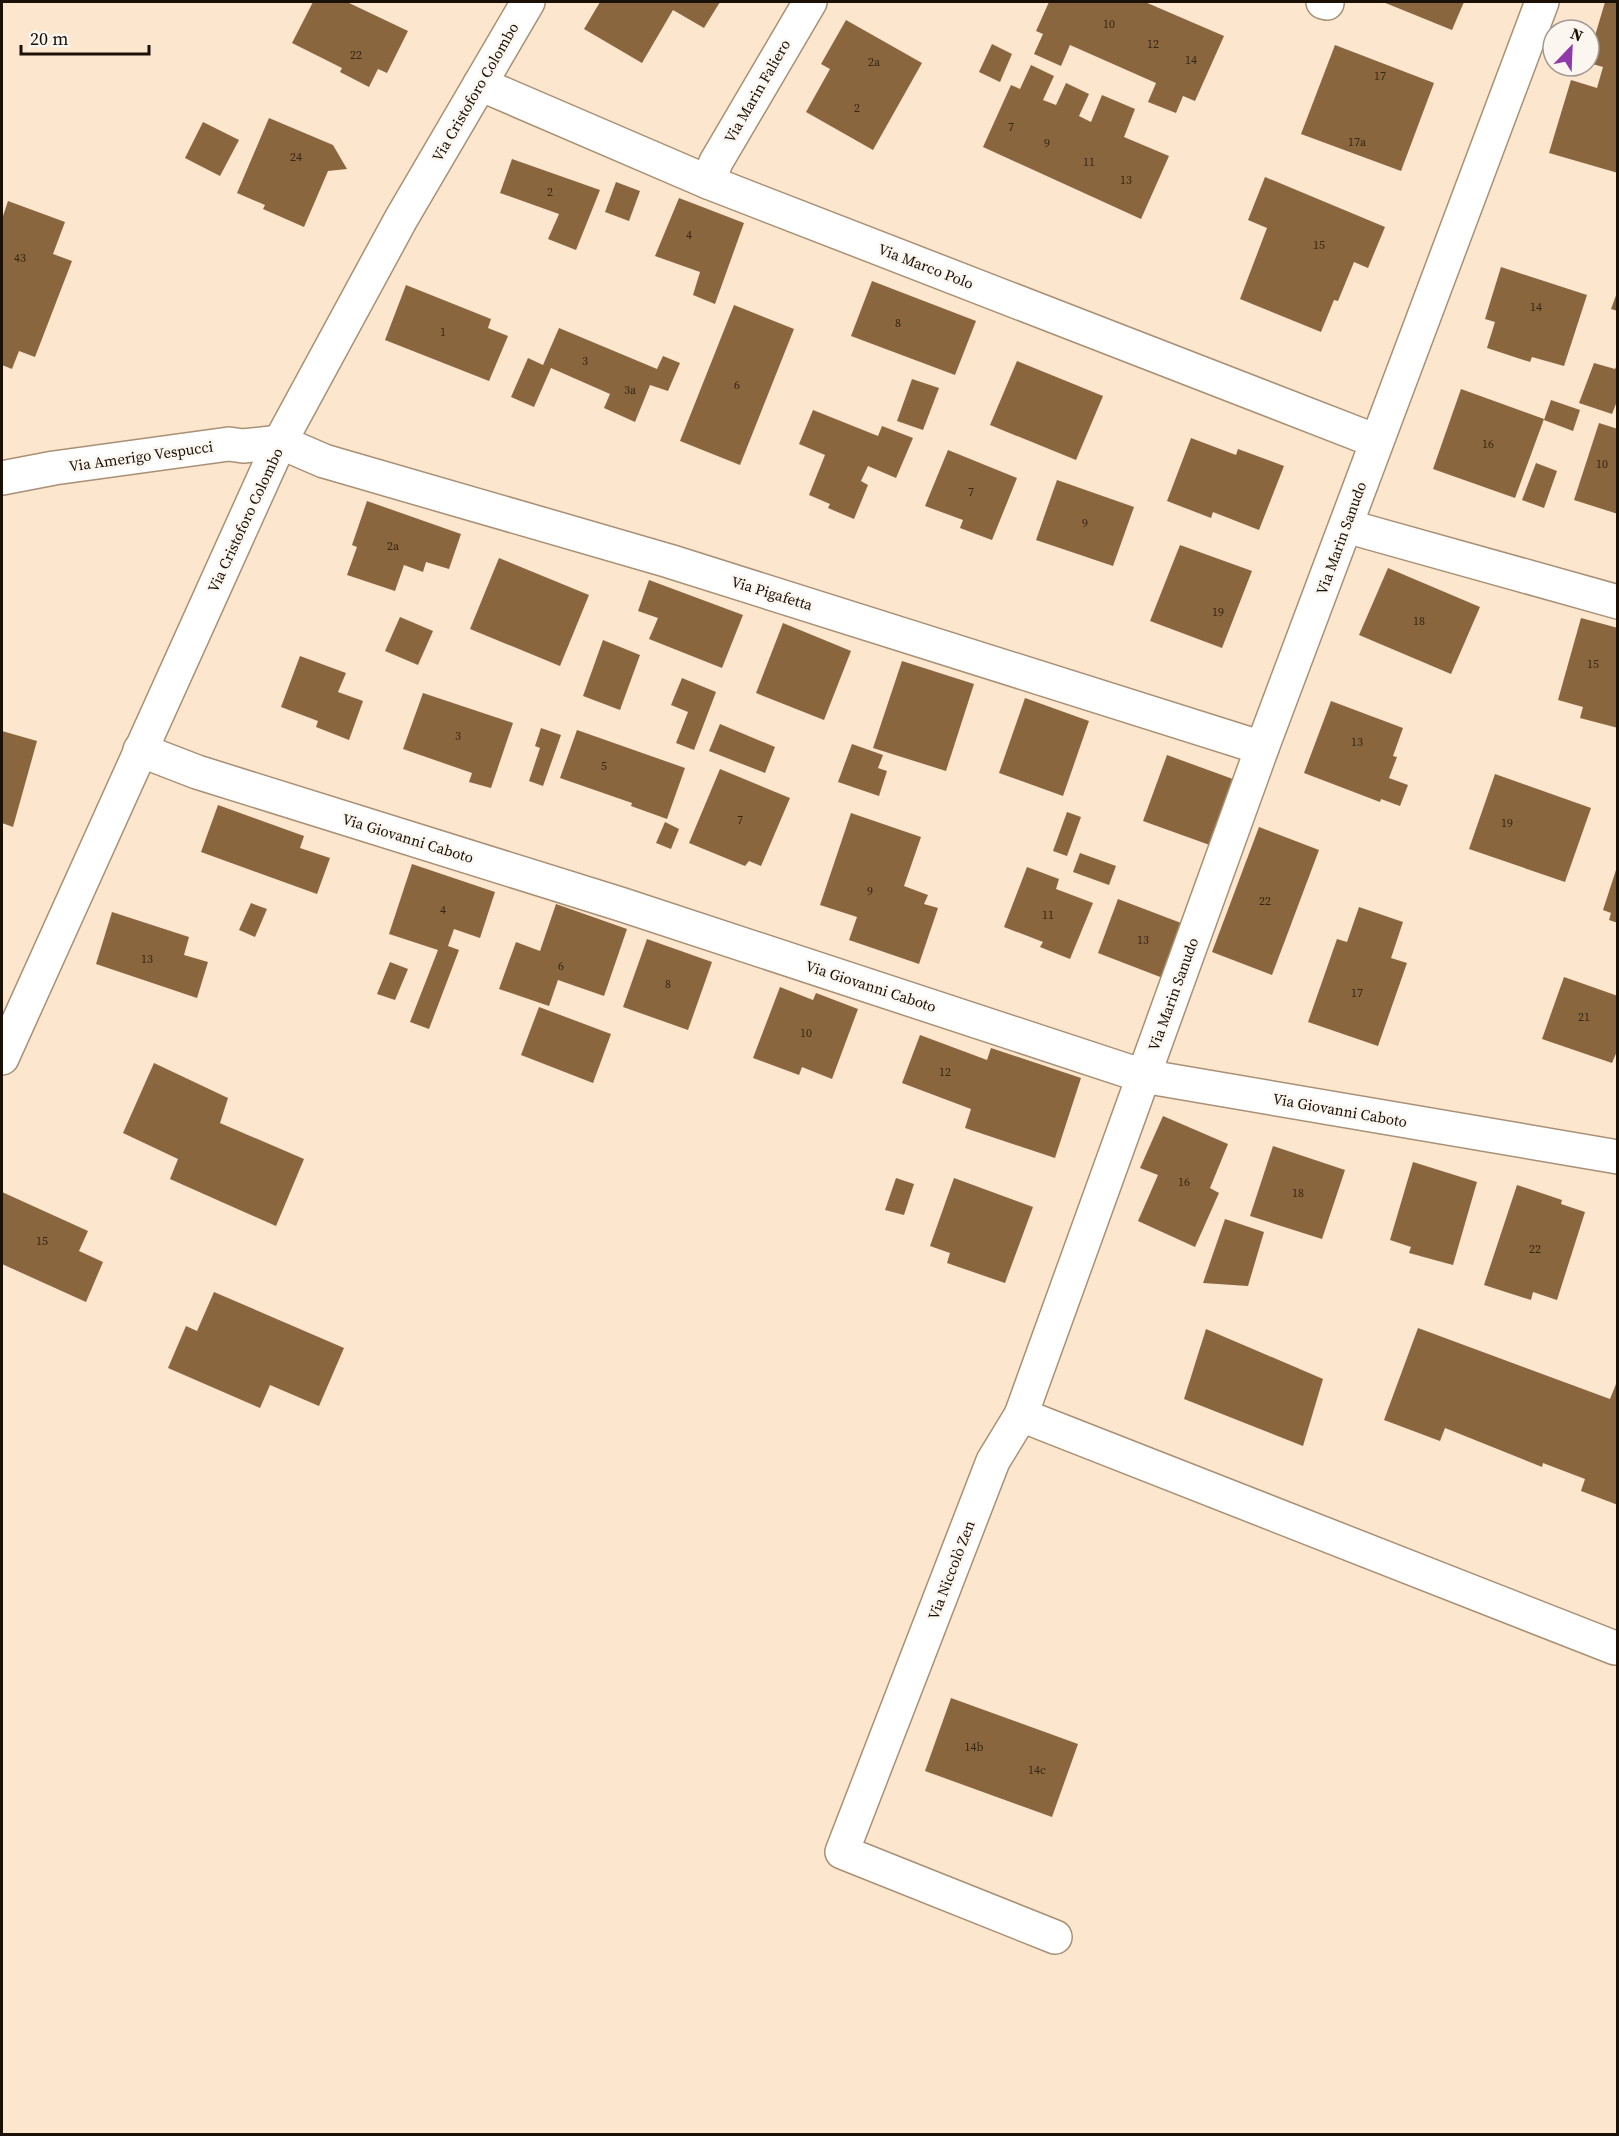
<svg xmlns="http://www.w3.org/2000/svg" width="1619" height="2136" font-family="'Source Serif 4',serif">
	<rect width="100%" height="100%" fill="#fce6ce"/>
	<g fill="#8a663e">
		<path d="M313,2h34l61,29 -21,42 -9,-4 -9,18 -29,-15 2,-4 -50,-25z"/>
		<path d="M600,2h120l-16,26 -31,-18 -31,53 -58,-34z"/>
		<path d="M1049,2h96l79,34 -29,65 -12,-5 -7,17 -28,-11 8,-19 -86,-38 -9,21 -27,-12 9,-20 -7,-3z"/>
		<path d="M1383,2h81l-12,28z"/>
		<path d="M1605,2h13v171l-69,-20 22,-73 26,8 6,-21 -14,-4v-7z"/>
		<path d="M846,20l76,43 -49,87 -67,-38 24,-43 -9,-5z"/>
		<path d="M992,44l20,10 -12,28 -21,-10z"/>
		<path d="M1335,45l99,38 -33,88 -100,-37z"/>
		<path d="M1031,65l23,11 -11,24 13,5 10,-22 23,11 -10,22 12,6 11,-27 33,14 -11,28 45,19 -28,63 -158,-72 28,-62 9,4z"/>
		<path d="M269,118l64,27 14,24 -19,2 -24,56 -41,-18 2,-4 -28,-12z"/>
		<path d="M203,122l36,18 -19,36 -35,-18z"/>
		<path d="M512,159l88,31 -24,60 -28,-11 11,-25 -59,-21z"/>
		<path d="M1265,177l120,50 -17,41 -14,-6 -16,39 -4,-1 -13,32 -81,-33 27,-71 -19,-8z"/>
		<path d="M616,182l24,9 -11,30 -24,-9z"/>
		<path d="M679,198l65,25 -29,81 -22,-9 7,-23 -45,-16z"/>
		<path d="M8,201l57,21 -12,32 19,7 -37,96 -16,-6 -7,18 -10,-4v-146z"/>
		<path d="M1501,267l86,28 -23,71 -32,-9 -2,5 -43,-14 8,-26 -10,-3z"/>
		<path d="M872,281l104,40 -21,54 -104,-39z"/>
		<path d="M406,285l85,34 -3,9 20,8 -19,45 -104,-41z"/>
		<path d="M1618,290v21l-7,-2z"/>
		<path d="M734,305l60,24 -54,136 -60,-24z"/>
		<path d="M559,328l98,41 6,-13 17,7 -12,28 -18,-6 -15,37 -31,-14 6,-14 -59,-26 -17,39 -23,-10 17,-39 15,7z"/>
		<path d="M1017,361l86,35 -27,64 -86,-35z"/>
		<path d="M1594,363l21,6 3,-6v36l-6,15 -33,-11z"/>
		<path d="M912,379l27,9 -16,42 -26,-9z"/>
		<path d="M1461,389l83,30 -29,79 -82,-29z"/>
		<path d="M1551,400l29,10 -7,21 -29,-11z"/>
		<path d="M813,410l65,26 4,-10 31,12 -17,40 -28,-12 -7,15 7,4 -14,34 -26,-11 2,-4 -21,-9 16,-40 -26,-11z"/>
		<path d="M1599,423l19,6v85l-44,-14z"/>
		<path d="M1191,438l45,17 2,-6 46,17 -25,64 -46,-18 -2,6 -44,-17z"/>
		<path d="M948,450l69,28 -25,62 -32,-12 3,-8 -38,-14z"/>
		<path d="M1536,463l21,8 -13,37 -22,-8z"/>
		<path d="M1057,480l77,27 -21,59 -77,-26z"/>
		<path d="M367,501l94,33 -12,35 -23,-7 -3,10 -19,-7 -9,26 -48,-16 10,-28 -5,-2z"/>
		<path d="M1180,545l72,26 -30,77 -72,-27z"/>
		<path d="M499,558l90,37 -29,71 -90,-37z"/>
		<path d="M1388,568l92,39 -29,67 -92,-39z"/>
		<path d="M649,580l94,35 -21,53 -73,-29 9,-21 -20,-7z"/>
		<path d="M400,617l33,14 -15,34 -33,-14z"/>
		<path d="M1581,618l37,10v100l-38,-10 3,-11 -25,-7z"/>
		<path d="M783,623l68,28 -27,69 -68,-27z"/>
		<path d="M603,640l37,15 -20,55 -37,-14z"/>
		<path d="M300,656l46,17 -8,19 25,9 -14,39 -33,-13 2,-6 -37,-14z"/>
		<path d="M902,661l72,23 -28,87 -73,-23z"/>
		<path d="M682,678l34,14 -22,58 -18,-7 12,-31 -17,-7z"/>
		<path d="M423,693l90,30 -22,65 -22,-6 3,-9 -69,-24z"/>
		<path d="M1025,698l64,23 -26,75 -64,-23z"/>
		<path d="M1331,701l72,27 -10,28 4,1 -8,21 19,7 -8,21 -19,-7 -1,3 -76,-29z"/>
		<path d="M720,724l55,23 -10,26 -56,-22z"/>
		<path d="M541,728l20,7 -18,51 -14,-5 11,-33 -5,-2z"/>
		<path d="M577,730l108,38 -18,51 -36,-13 1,-3 -72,-25z"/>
		<path d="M2,731l35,10 -24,86 -11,-4z"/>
		<path d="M852,744l31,11 -5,13 9,3 -8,25 -41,-14z"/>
		<path d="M1167,755l74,27 -23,66 -75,-27z"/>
		<path d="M720,769l70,29 -29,68 -12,-5 -4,5 -56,-23z"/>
		<path d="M1495,774l96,34 -26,74 -96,-33z"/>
		<path d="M218,805l86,31 -4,12 30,10 -13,36 -116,-42z"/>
		<path d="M1067,812l14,5 -14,39 -14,-5z"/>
		<path d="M851,813l70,24 -17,49 24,9 -4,9 14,4 -19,56 -70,-24 8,-23 -37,-12z"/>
		<path d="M665,822l14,7 -8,20 -15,-6z"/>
		<path d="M1259,827l60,23 -47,125 -60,-23z"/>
		<path d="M1080,853l36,13 -7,19 -36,-13z"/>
		<path d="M412,864l83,28 -15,46 -26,-9 -6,17 11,4 -30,79 -19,-7 28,-72 -49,-16z"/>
		<path d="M1027,867l32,12 -3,10 37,14 -23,56 -30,-12 3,-5 -39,-15z"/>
		<path d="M1617,867h1v56l-9,-3 2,-7 -8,-3z"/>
		<path d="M1118,899l71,27 -21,54 -70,-27z"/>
		<path d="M251,903l16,6 -12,28 -16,-7z"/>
		<path d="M556,904l71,25 -23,67 -46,-16 -9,26 -50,-17 17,-47 24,9z"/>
		<path d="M1359,907l44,15 -12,36 16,5 -29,83 -70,-24 29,-83 10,3z"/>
		<path d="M112,912l77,25 -5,18 24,7 -11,36 -101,-34z"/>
		<path d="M647,939l65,23 -24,68 -65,-23z"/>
		<path d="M390,962l18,7 -13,31 -18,-6z"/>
		<path d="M1564,977l54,19v53l-6,14 -70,-24z"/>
		<path d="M780,987l33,13 3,-7 42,16 -26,70 -30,-12 -3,8 -46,-17z"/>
		<path d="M539,1007l72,27 -18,49 -72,-28z"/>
		<path d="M920,1035l67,25 4,-12 90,30 -26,80 -90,-30 6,-19 -69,-26z"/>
		<path d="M154,1063l74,35 -8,25 84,36 -28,67 -106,-47 8,-20 -55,-26z"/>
		<path d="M1163,1116l65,28 -18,44 9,5 -24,54 -57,-26 20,-46 -18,-7z"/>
		<path d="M1273,1146l72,24 -23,69 -72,-23z"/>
		<path d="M1413,1162l64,20 -24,83 -44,-12 2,-6 -21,-7z"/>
		<path d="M896,1178l18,6 -10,31 -19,-5z"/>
		<path d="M954,1178l79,29 -28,76 -58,-20 3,-10 -20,-7z"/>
		<path d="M1517,1185l45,15 -1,4 24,8 -28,88 -24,-8 -2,8 -47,-15z"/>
		<path d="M2,1192l86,39 -9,20 24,11 -17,40 -84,-38z"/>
		<path d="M1225,1219l39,13 -16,54 -45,-3z"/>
		<path d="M214,1292l130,56 -25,58 -49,-21 -10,23 -92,-40 18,-42 11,5z"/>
		<path d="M1418,1328l192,71 8,-20v126l-37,-14 4,-12 -42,-16 -1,4 -97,-39 -5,13 -56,-21z"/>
		<path d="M1206,1329l117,50 -20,67 -119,-47z"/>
		<path d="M951,1698l127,46 -26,73 -127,-46z"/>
	</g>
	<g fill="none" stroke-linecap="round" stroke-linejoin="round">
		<defs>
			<g id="minor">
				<path d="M1323,2l4,1"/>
				<path d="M480,84l228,98 668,259"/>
				<path d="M708,182l8,-20 94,-160"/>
				<path d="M2,478l52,-10 175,-24 14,2 37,-4 44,19 345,100 593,187"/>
				<path d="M1346,526l272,76"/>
				<path d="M140,750l57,22 423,132 523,172 475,81"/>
				<path d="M1021,1415l594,233"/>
				<path d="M1055,1937l-213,-85 151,-391 28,-46 241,-667 280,-746"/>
			</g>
			<path id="tertiary" d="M2,1058l278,-616 121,-223 127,-217"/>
		</defs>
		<use href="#minor" stroke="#a99074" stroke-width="36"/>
		<use href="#tertiary" stroke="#a99074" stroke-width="36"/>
		<use href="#minor" stroke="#fff" stroke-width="33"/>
		<use href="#tertiary" stroke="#fff" stroke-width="33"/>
	</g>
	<g text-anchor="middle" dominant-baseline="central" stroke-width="5" stroke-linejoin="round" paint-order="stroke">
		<g font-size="12" fill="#362614">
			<text x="1109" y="24">10</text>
			<text x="1153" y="44">12</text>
			<text x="356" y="55">22</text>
			<text x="1191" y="60">14</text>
			<text x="874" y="62">2a</text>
			<text x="1380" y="76">17</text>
			<text x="857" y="108">2</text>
			<text x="1011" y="127">7</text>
			<text x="1357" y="142">17a</text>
			<text x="1047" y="143">9</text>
			<text x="296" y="157">24</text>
			<text x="1089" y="162">11</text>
			<text x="1126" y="180">13</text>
			<text x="550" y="192">2</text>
			<text x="689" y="235">4</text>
			<text x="1319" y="245">15</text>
			<text x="20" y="258">43</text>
			<text x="1536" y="307">14</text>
			<text x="898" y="323">8</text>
			<text x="443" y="332">1</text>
			<text x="585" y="361">3</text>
			<text x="737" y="385">6</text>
			<text x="630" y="390">3a</text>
			<text x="1488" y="444">16</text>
			<text x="1602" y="464">10</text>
			<text x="971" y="492">7</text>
			<text x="1085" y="523">9</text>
			<text x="393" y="546">2a</text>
			<text x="1218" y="612">19</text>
			<text x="1419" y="621">18</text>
			<text x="1593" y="664">15</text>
			<text x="458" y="736">3</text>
			<text x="1357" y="742">13</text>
			<text x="604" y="766">5</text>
			<text x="740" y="820">7</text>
			<text x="1507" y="823">19</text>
			<text x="870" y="891">9</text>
			<text x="1265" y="901">22</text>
			<text x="443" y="910">4</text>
			<text x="1048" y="915">11</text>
			<text x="1143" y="940">13</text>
			<text x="147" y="959">13</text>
			<text x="561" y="966">6</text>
			<text x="668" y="984">8</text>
			<text x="1357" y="993">17</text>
			<text x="1584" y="1017">21</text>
			<text x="806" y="1033">10</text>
			<text x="945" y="1072">12</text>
			<text x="1184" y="1182">16</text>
			<text x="1298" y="1193">18</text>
			<text x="42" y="1241">15</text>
			<text x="1535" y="1249">22</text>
			<text x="974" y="1747">14b</text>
			<text x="1037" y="1770">14c</text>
		</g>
		<g font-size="15" fill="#1a1006" stroke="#fcf6f0">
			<text transform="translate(757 91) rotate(-60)">Via Marin Faliero</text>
			<text transform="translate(475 92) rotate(-60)">Via Cristoforo Colombo</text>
			<text transform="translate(926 266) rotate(21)">Via Marco Polo</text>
			<text transform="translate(141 456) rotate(-8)">Via Amerigo Vespucci</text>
			<text transform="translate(245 520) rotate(-65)">Via Cristoforo Colombo</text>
			<text transform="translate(1341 538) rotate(-70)">Via Marin Sanudo</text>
			<text transform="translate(772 593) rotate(17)">Via Pigafetta</text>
			<text transform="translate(408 838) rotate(17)">Via Giovanni Caboto</text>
			<text transform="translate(871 986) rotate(18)">Via Giovanni Caboto</text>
			<text transform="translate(1173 994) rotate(-70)">Via Marin Sanudo</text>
			<text transform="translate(1340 1110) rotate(10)">Via Giovanni Caboto</text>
			<text transform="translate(951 1570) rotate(-69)">Via Niccolò Zen</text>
		</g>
	</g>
	<rect width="1619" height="2136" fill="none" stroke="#1a1006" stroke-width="6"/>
	<g transform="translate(1571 48) rotate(23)"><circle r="28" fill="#fcf6f0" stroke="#a29a92" stroke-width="1.5"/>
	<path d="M0-4.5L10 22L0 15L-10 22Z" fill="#8e3aa8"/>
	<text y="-9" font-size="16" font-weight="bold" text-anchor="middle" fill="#1a1006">N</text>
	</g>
	<path d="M21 45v9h128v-9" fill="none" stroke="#1a1006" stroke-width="3"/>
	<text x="30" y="45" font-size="18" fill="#1a1006" stroke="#fcf6f0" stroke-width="4.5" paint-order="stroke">20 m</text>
</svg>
